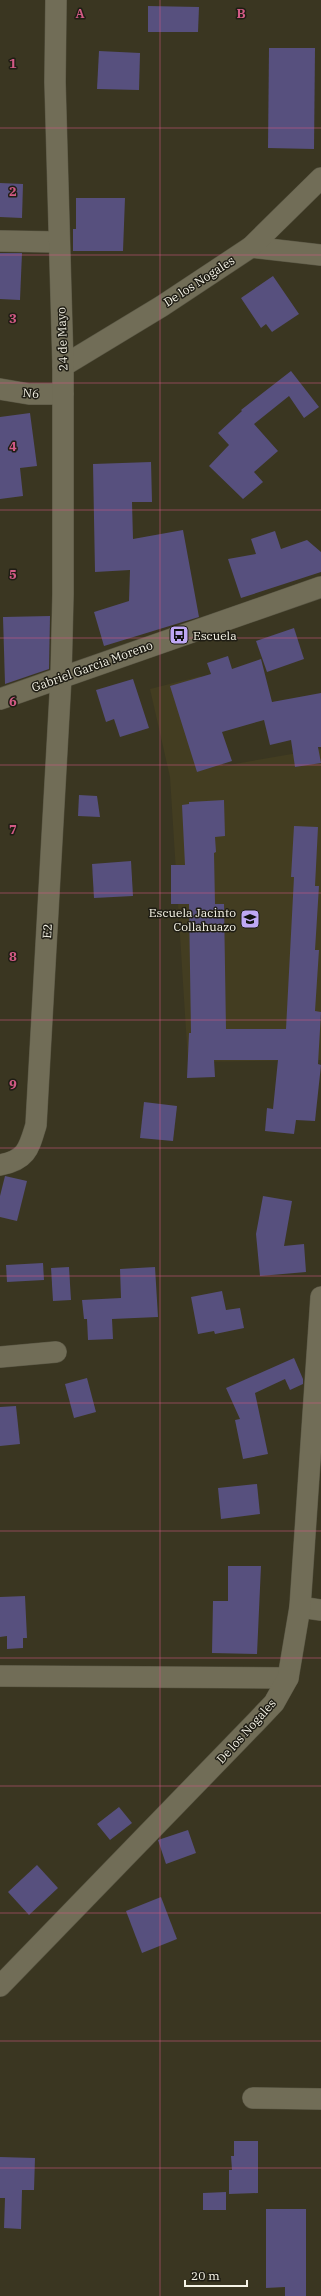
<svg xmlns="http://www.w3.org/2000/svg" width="321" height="2296" font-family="'IBM Plex Serif',serif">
	<rect width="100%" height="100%" fill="#3a3621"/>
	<path fill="#433d21" d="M201,676l22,90 98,-17v311l-133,2 -18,-285 -20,-88z"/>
	<g fill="#57507e">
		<path d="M148,6l51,1 -1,25h-50z"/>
		<path d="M269,48h46l-1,101 -46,-1z"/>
		<path d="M99,51l41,2 -1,37 -42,-1z"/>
		<path d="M0,183l23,1 -1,34 -22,-1z"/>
		<path d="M76,198h49l-2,53h-50v-22h3z"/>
		<path d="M0,253h22l-2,47 -20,-1z"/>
		<path d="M273,276l26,38 -27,18 -6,-8 -5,4 -20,-30z"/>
		<path d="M291,371l28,36 -15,11 -15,-22 -35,28 24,27 -24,21 9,10 -20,17 -34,-33 20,-21 -11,-12 24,-22 -1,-1z"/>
		<path d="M30,413l7,53 -17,2 3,28 -23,3v-82z"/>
		<path d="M151,462l1,40h-20l1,37 50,-9 16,87 -95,29 -10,-34 35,-11 1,-31 -35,2 -2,-108z"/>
		<path d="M275,531l6,18 26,-9 14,12v20l-80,26 -13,-39 28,-5 -5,-15z"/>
		<path d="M50,616l-1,53 -44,15 -2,-67z"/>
		<path d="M294,628l10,31 -37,13 -11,-31z"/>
		<path d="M228,656l4,13 29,-10 11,43 49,-9v54h-3l3,16 -26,4 -4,-27 -21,5 -6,-25 -42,12 10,29 -35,11 -27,-86 41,-12 -4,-11z"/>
		<path d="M133,679l16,49 -29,9 -6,-18 -8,3 -10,-32z"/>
		<path d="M79,795l18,1 3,21 -22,-1z"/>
		<path d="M224,800l1,36 -10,1 1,15 -2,1 1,51h9l2,125h60l8,-152h-3l3,-51 24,1 -3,59h4l-4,64h4l-4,61 6,1 -3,52 3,1 -6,56 -19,-1 -2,14 -29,-3 2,-23 6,1 5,-49h-64l1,17 -28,1 2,-45h2l-2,-129h-18v-39h14l-3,-60 7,-1v-2z"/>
		<path d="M131,861l2,35 -39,2 -2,-34z"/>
		<path d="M144,1102l33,4 -4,35 -33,-3z"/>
		<path d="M5,1176l22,5 -10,40 -17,-4v-21z"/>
		<path d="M263,1196l29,5 -8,45 20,-2 2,28 -46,4 -4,-42z"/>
		<path d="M43,1263l1,17 -37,2 -1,-17z"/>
		<path d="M69,1267l2,33 -18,1 -2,-33z"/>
		<path d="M155,1267l3,50 -46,2 1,20 -25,1 -1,-21h-3l-2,-19 39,-2 -1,-29z"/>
		<path d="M222,1291l4,19 14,-2 4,20 -29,6 -1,-3 -16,3 -7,-37z"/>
		<path d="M294,1358l9,21v5l-13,6 -5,-11 -30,14 13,61 -25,5 -8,-39 5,-1 -14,-31z"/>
		<path d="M87,1378l9,34 -22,6 -9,-34z"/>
		<path d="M16,1406l4,38 -20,2v-39z"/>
		<path d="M257,1484l3,30 -39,5 -3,-31z"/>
		<path d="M228,1566h33l-4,88 -45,-1 1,-52h15z"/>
		<path d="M25,1596l2,42h-4v10l-16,1v-13l-7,1v-40z"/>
		<path d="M119,1807l13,16 -22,17 -13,-16z"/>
		<path d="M188,1830l8,23 -30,11 -8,-24z"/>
		<path d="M37,1865l21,23 -29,27 -21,-23z"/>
		<path d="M161,1897l16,42 -35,14 -16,-42z"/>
		<path d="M234,2141h24v52l-29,1v-24h3l-1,-14h3z"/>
		<path d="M0,2157l35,1 -1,32h-12l-1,39 -17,-1 1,-30h-5z"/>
		<path d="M226,2192v18h-23v-17z"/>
		<path d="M266,2209h40v87h-21v-9l-19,1z"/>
	</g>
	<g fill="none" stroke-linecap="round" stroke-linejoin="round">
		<defs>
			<g id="minor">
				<path d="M0,241l59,1"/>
				<path d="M251,247l70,8"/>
				<path d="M63,366l99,-60 89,-59 70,-69"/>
				<path d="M0,389l29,5h34"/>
				<path d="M0,699l321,-112"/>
				<path d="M0,1165c27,-5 29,-17 36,-40l25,-448 2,-83v-228l-8,-284 1,-82"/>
				<path d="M0,1357l56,-5"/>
				<path d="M300,1607l21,3"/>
				<path d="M0,1676l288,2"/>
				<path d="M0,1986l255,-263 19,-20 14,-25 12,-71 21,-310"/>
				<path d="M253,2098l68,1"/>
			</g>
		</defs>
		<use href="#minor" stroke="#585543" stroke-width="22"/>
		<use href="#minor" stroke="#716d57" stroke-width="21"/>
	</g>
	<path fill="none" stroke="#d25a85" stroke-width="1" stroke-opacity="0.55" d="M160,0v2296M0,128h321M0,255h321M0,383h321M0,510h321M0,638h321M0,765h321M0,893h321M0,1020h321M0,1148h321M0,1276h321M0,1403h321M0,1531h321M0,1658h321M0,1786h321M0,1913h321M0,2041h321M0,2168h321"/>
	<defs>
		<symbol id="bus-square" viewBox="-11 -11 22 22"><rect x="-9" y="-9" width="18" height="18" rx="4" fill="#bfa8f4" stroke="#1f1d14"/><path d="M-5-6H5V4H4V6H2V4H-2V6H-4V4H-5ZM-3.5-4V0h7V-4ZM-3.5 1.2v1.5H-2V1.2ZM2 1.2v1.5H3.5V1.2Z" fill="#111"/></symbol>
		<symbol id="school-square" viewBox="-11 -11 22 22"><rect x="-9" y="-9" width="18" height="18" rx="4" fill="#bfa8f4" stroke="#1f1d14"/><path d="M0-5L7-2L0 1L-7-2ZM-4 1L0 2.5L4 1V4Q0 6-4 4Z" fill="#111"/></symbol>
	</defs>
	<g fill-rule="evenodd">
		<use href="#bus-square" x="168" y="624" width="22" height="22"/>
		<use href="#school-square" x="239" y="908" width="22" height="22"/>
	</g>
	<g text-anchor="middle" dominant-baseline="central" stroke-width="3" stroke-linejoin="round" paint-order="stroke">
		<g font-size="12" fill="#f6f4e7" stroke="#1f1d14">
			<text transform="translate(199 281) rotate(-33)">De los Nogales</text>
			<text transform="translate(62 339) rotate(-92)">24 de Mayo</text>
			<text transform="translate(31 393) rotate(5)">N6</text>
			<text transform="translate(92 666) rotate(-20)">Gabriel Garcia Moreno</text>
			<text transform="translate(47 931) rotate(-87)">E2</text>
			<text transform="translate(246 1731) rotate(-48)">De los Nogales</text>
		</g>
		<g font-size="12" fill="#f6f4e7" stroke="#1f1d14" text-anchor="start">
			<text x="193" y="635">Escuela</text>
			<text x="236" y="912" text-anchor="end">Escuela Jacinto<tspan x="236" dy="14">Collahuazo</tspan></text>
		</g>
	</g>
	<g font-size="13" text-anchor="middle" font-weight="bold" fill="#d25a85" stroke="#1f1d14" stroke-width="3" stroke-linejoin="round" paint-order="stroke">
		<text x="80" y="18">A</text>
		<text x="241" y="18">B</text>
		<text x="13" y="68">1</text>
		<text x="13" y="196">2</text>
		<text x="13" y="323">3</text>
		<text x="13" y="451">4</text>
		<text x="13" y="579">5</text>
		<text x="13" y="706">6</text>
		<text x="13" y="834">7</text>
		<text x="13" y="961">8</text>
		<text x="13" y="1089">9</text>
	</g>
	<path d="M185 2280v6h62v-6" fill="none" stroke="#f6f4e7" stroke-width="2"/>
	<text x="191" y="2280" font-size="12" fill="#f6f4e7" stroke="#1f1d14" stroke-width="3" paint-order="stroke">20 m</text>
</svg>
